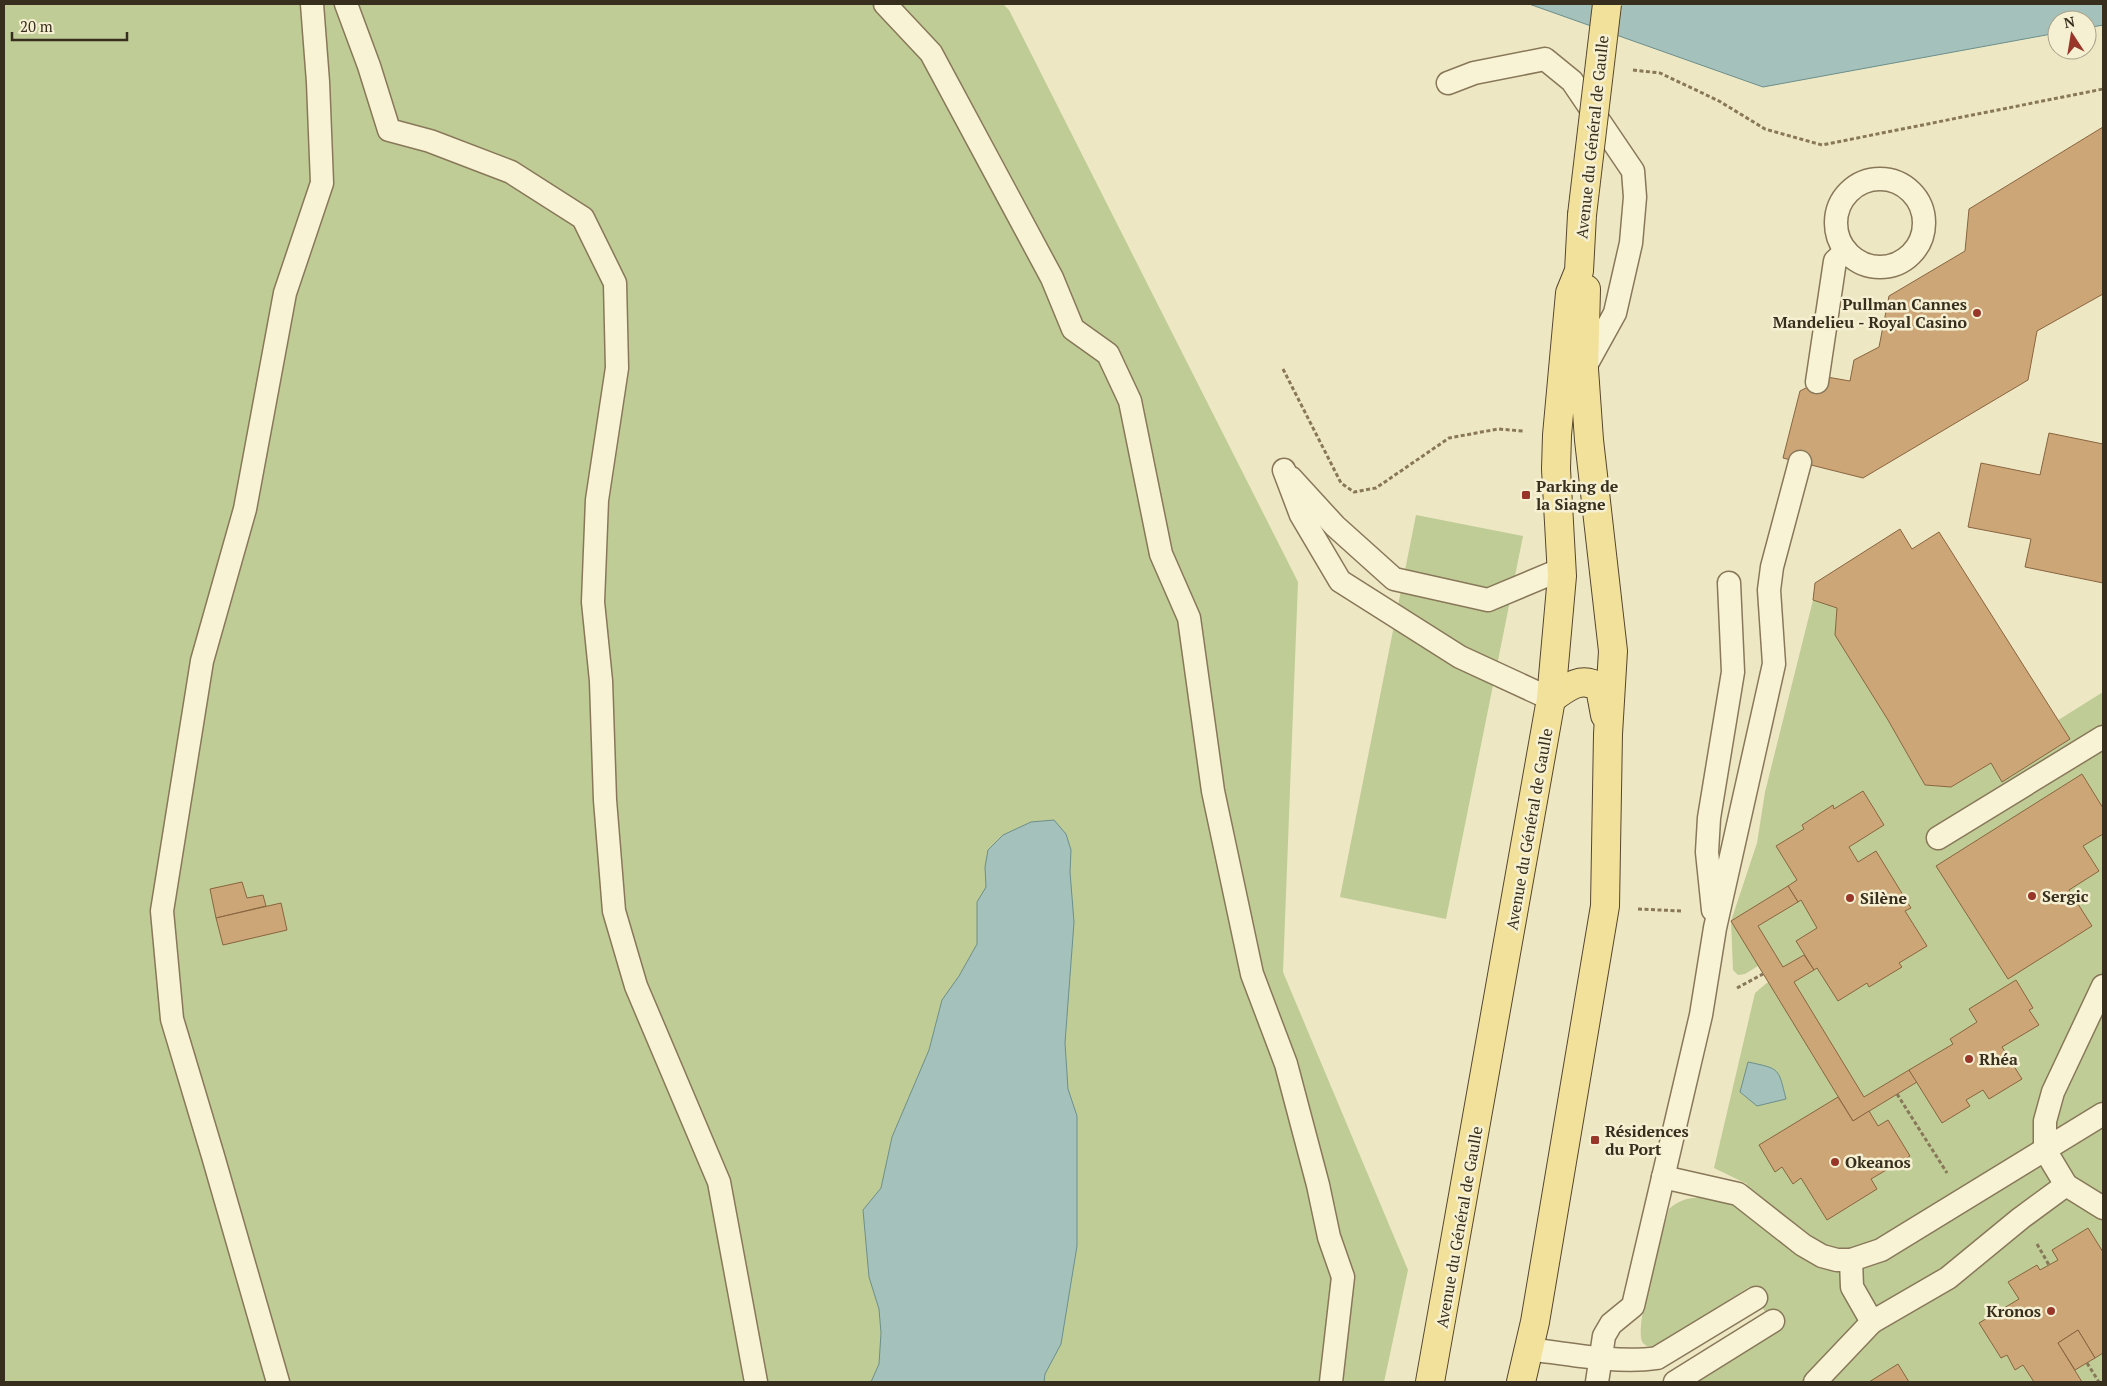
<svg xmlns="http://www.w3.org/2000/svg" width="2107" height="1386" font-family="'PT Serif',serif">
	<rect width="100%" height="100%" fill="#eee7c3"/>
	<g fill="#bfcc96">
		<path d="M4,4h999l6,6 289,572 -15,390 125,298 -24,112h-1380z"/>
		<path d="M1416,515l107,21 -77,383 -106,-22z"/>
		<path d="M1813,600l24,8 -2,27 53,85 37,65 26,2 152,-95v690h-407l81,-52 -28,-43 -82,53c-7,3 -17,11 -24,3 -11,-12 21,-114 26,-134 18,-16 38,-12 59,-5l19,-20 -33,-16 41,-175 13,-11 -10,-16 -13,8 -7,1 -5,-5 -2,-49 26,-78 8,-51z"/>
	</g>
	<g fill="#a5c1bc" stroke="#6c8f8b">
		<path d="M1529,4h574v21l-16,3v-8h-30v13l-294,54z"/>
		<path d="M1054,820l12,14 5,16 -1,22 4,50 -9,121 3,46 9,27v130l-16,98 -16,30 -1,8h-173l8,-18 2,-31 -2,-24 -10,-32 -6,-67 18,-22 11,-51 37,-87 13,-50 17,-24 18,-32v-42l9,-15 -1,-20 3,-17 15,-15 28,-13z"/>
		<path d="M1748,1062c33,7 30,6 38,37l-29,7 -17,-14z"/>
	</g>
	<g fill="#cda678" stroke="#88653f">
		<path d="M2103,127v167l-66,37 -9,49 -165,98 -80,-20 17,-67 27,-14 23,4 4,-21 25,-13 10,-51 76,-45 4,-42z"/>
		<path d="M2049,433l54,11v139l-78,-16 6,-28 -63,-12 13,-64 59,12z"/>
		<path d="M1900,529l12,20 27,-17 131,207 -68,43 -11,-19 -40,24 -26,-2 -37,-65 -53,-85 2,-27 -24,-8 2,-17z"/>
		<path d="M2082,774l21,34v26l-20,12 16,25 -30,19 23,36 -84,53 -72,-113z"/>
		<path d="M1863,791l21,34 -35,22 9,15 18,-11 35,57 -6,3 22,35 -28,17 3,4 -33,20 -2,-4 -29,18 -21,-33 -3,2 -18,-29 21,-13 -16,-28 -3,2 -10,-16 9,-6 -21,-34 28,-17 -2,-4 31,-20 1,4z"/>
		<path d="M242,882l5,16 16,-3 3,11 -50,12 -6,-29z"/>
		<path d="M1788,886l10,16 -40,24 25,41 21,-12 10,15 -20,12 70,115 45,-27 8,12 -64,39 -122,-200z"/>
		<path d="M281,903l6,27 -64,15 -7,-27z"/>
		<path d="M2016,980l17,28 -4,2 10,15 -37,22 20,32 -33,20 -6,-9 -17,10 4,6 -28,17 -33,-53 44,-26 -3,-5 27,-17 -8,-13z"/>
		<path d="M1838,1097l15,24 16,-10 9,15 10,-6 22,36 -39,23 6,10 -50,31 -26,-42 -8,6 -11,-17 -7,5 -16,-27z"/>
		<path d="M2088,1228l15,24v101l-8,5 -17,-28 -20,13 24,39h-48l-11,-17 -8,5 -8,-15 -6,3 -22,-35 40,-24 -11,-17 29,-17 3,5 18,-10 -6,-10z"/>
		<path d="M2078,1330l17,28 -20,12 -17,-27z"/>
		<path d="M1898,1364l11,18h-40z"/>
	</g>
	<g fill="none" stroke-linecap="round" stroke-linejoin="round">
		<defs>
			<g id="lane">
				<path d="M346,4l23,62 20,64 41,11 81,31 72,46 32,65 2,85 -20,132 -4,102 8,79 4,119 9,111 22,75 83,196 37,200"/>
				<path d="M885,4l46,49 121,225 21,51 35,25 22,47 31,153 28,64 24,173 39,183 34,90 32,121 11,52 14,40 -12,105"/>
				<path d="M1448,83l26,-10 71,-14 27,22 61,90 2,26 -4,46 -16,70 -31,56"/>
				<circle cx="1880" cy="223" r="44"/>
				<path d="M1817,382l18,-121 11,-10"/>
				<path d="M1284,470l17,45 39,66 120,76 91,42"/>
				<path d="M1291,478l44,48 59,53 94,21 74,-31"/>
				<path d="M1938,838l165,-101"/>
				<path d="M1713,910l-6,-58 2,-34 24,-146 -4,-89"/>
				<path d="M2103,986l-50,106 -8,29v29l21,35 37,23"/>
				<path d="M1663,1177l75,17 65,51 19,11 15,4h14l30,-10 222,-136"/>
				<path d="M1851,1260l1,27 20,35"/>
				<path d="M1529,1349c39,5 90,15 128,9l99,-60"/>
				<path d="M278,1382l-65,-226 -41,-137 -10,-108 40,-250 43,-152 40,-216 37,-110 -4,-101 -6,-78"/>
				<path d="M1597,1382l7,-46 7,-12 22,-18 68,-291 14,-87 59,-264 -5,-74 3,-23 28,-105"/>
				<path d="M1675,1382l98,-61"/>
				<path d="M1815,1382l57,-60 76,-44 73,-60 45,-33"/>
			</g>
			<g id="primary">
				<path d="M1551,699c16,-12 31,-24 49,-11l5,27"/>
				<path d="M1430,1382l121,-683 11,-123 -6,-107 1,-34 13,-142 9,-22 3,-56"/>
				<path d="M1521,1382l14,-60 70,-416 3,-172 5,-83 -24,-211 -5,-71 2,-80"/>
			</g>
		</defs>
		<use href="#lane" stroke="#887859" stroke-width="25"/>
		<use href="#primary" stroke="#56462e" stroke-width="30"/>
		<g stroke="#887859" stroke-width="3" stroke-dasharray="4 2.5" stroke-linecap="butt">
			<path d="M1633,70l27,3 59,28 46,28 57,16 281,-56"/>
			<path d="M1283,369l58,114 13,9 22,-4 73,-50 49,-9 25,2"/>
			<path d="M1638,909l44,2"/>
			<path d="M1737,988l26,-14"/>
			<path d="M1897,1094l50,79"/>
			<path d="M2037,1244l12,21"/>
			<path d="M2087,1363l12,19"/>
		</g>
		<use href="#lane" stroke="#f9f3d6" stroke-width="22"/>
		<use href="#primary" stroke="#f2e19a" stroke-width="28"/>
		<defs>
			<path id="primary-bridge" d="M1582,215l25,-211"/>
		</defs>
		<use href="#primary-bridge" stroke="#56462e" stroke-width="30" stroke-linecap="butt"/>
		<use href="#primary-bridge" stroke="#f2e19a" stroke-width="28"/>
	</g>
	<g fill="#983629" stroke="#f6f0d2" stroke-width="2">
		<circle cx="1977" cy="313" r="5"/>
		<rect x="1521" y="490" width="10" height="10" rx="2.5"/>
		<circle cx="2032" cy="896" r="5"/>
		<circle cx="1850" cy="898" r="5"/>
		<circle cx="1969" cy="1059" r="5"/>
		<rect x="1590" y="1135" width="10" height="10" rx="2.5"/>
		<circle cx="1835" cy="1162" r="5"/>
		<circle cx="2051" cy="1311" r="5"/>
	</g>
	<g text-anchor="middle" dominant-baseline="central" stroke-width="5" stroke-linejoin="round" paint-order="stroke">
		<g font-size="16" fill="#382e1e" stroke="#f6f0d2">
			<text transform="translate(1592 137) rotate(-84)">Avenue du Général de Gaulle</text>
			<text transform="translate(1529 829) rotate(-80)">Avenue du Général de Gaulle</text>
			<text transform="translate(1459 1227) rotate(-80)">Avenue du Général de Gaulle</text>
		</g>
		<g font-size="16" font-weight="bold" fill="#382e1e" stroke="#f6f0d2" text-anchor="start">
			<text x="1967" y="304" text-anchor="end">Pullman Cannes<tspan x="1967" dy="18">Mandelieu - Royal Casino</tspan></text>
			<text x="1536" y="486">Parking de<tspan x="1536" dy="18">la Siagne</tspan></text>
			<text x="2042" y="896">Sergic</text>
			<text x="1860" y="898">Silène</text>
			<text x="1979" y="1059">Rhéa</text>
			<text x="1605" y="1131">Résidences<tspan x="1605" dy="18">du Port</tspan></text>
			<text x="1845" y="1162">Okeanos</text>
			<text x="2041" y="1311" text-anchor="end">Kronos</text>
		</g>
	</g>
	<rect width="2107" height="1386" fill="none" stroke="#382e1e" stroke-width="10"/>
	<g transform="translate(2072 35) rotate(348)"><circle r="24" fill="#f6f0d2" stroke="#aaa28a"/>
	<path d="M0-4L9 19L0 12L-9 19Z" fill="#983629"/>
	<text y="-8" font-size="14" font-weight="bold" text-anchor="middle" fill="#382e1e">N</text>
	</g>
	<path d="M12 32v8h115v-8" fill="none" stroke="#382e1e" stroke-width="2.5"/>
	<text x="20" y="32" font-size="15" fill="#382e1e" stroke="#f6f0d2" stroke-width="4" paint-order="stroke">20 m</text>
</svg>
